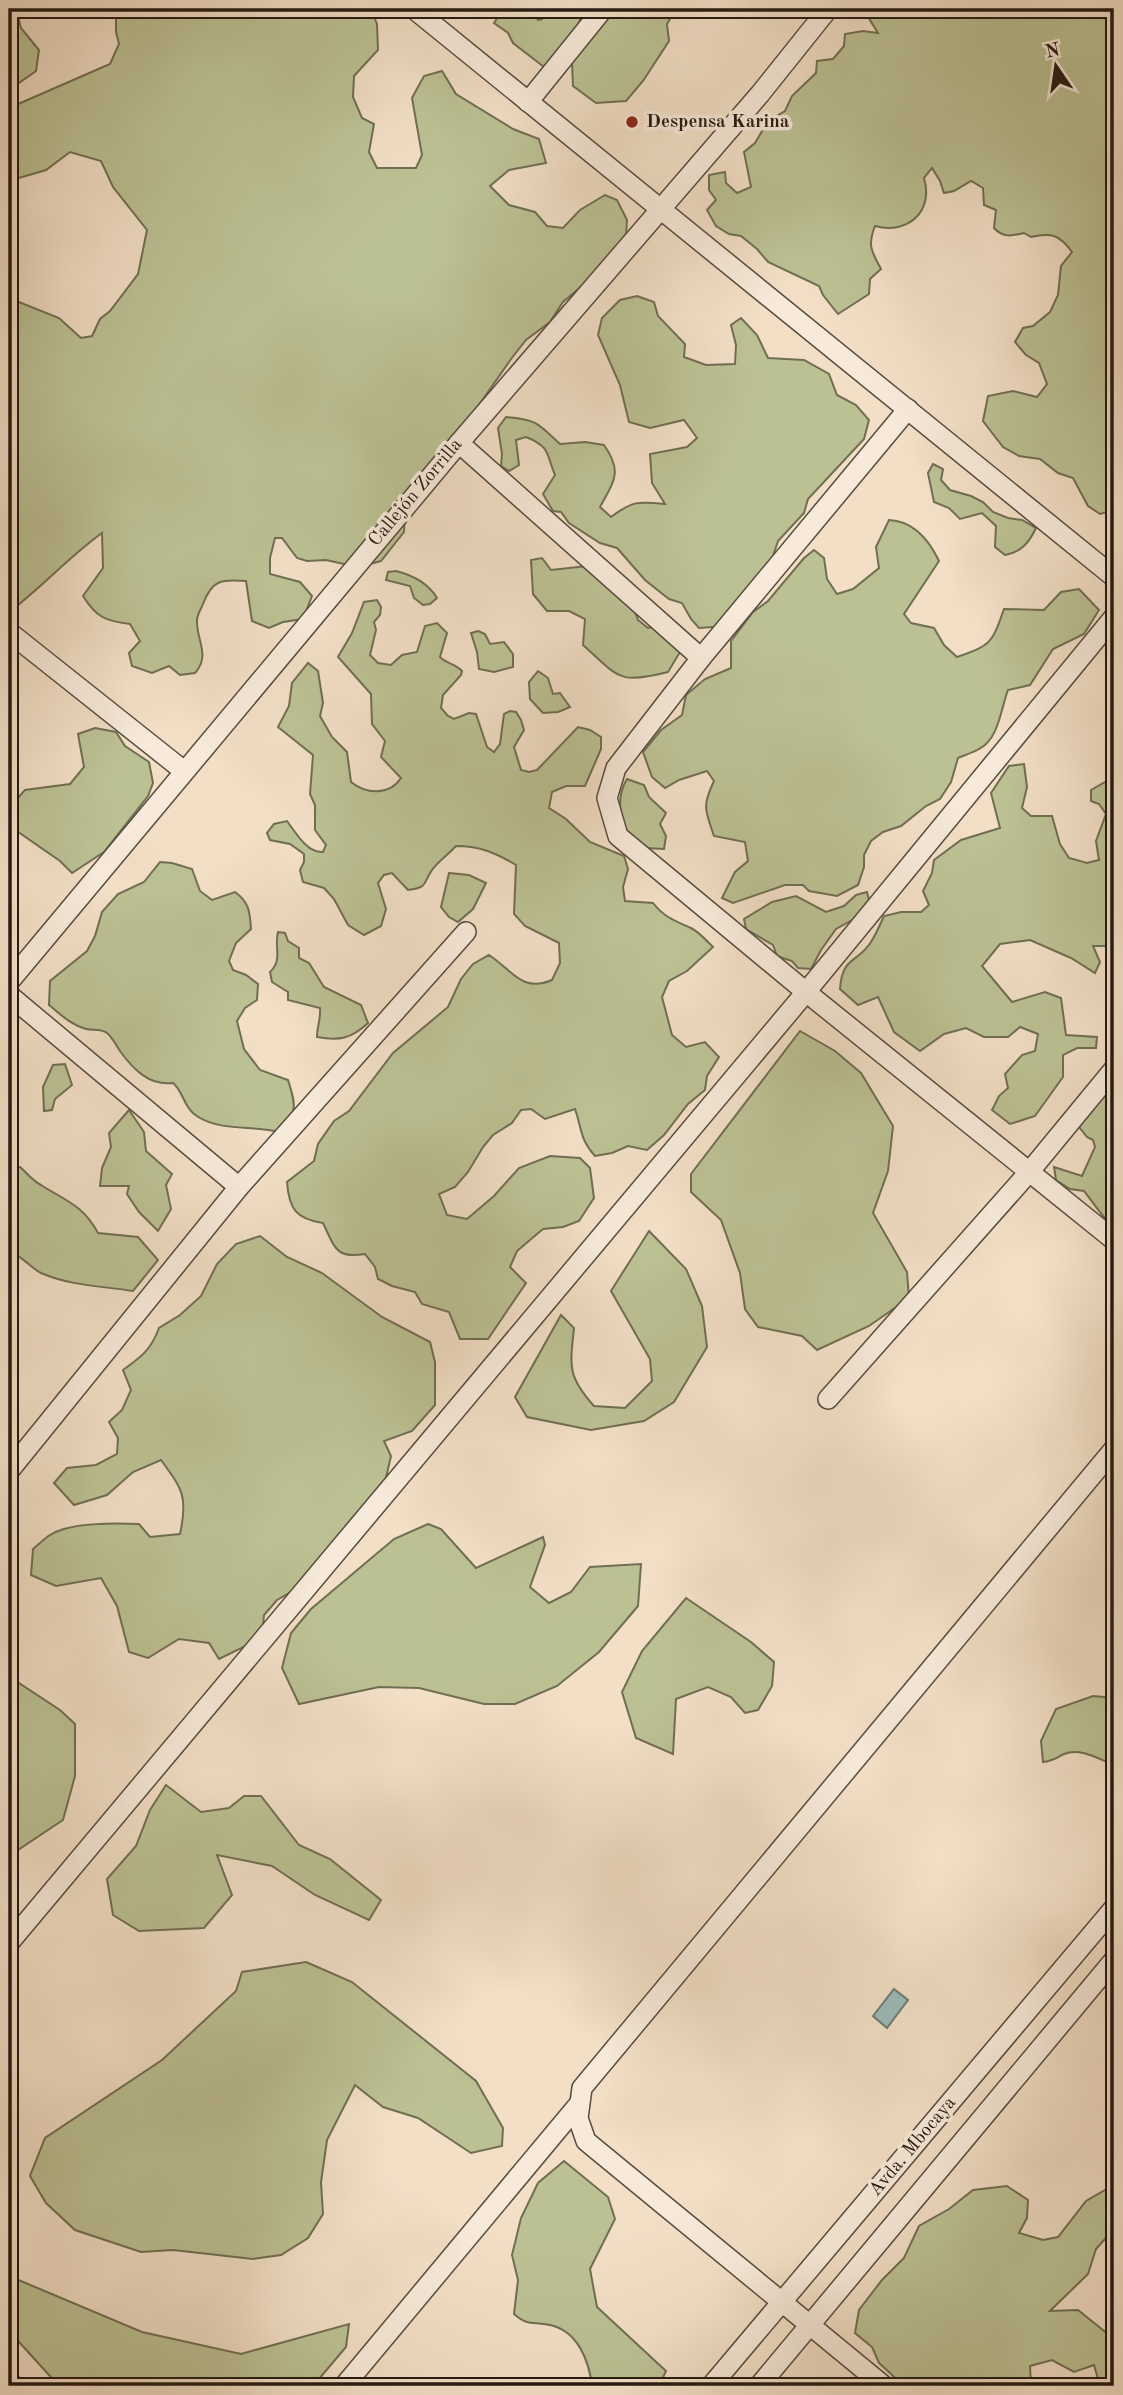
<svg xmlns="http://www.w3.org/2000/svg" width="1123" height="2395" font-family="'Old Standard TT',serif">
	<rect width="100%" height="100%" fill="#f2dfc6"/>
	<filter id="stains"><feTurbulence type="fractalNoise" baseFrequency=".00286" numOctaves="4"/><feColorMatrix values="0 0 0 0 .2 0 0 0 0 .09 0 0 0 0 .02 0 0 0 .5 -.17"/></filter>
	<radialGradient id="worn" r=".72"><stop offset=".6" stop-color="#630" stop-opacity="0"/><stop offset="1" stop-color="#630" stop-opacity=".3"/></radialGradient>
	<g fill="#bcc194" stroke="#706e53" stroke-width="2">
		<path d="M9,9h7l5,19 18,22 -3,21 -27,19z"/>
		<path d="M139,9h232l6,15 1,26 -24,26 -1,21 9,21 12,6 -5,28 8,16h39l6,-13 -10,-57 12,-22 18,-5 14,23 57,35 26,10 7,24 -37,7 -19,16 19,19 26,7 12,14 16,2 17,-18 25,-15 12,5 10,20 -1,17 -38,44 -25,21 -13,20 -24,18 -15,19 -32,46 -6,37 -18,18 -32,11 -17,25 -2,36 -23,29 -11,3h-26l-18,-4 -19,1 -10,-3 -15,-20h-7l-5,20v16l30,8 12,14 -9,23 -20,3 -14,6 -17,-7 -6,-40c-25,-2 -34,-1 -43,23 -2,5 -6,11 -6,16 -1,20 14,35 -2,53l-15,2 -11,-9 -17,7 -20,-7 -3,-13 11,-12 -10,-17c-25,-3 -34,-7 -47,-28l20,-28 -1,-35c-32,23 -58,52 -89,76h-4v-311l50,20 22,20 11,-2 8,-17 10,-8 28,-37 9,-44 -34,-43 -12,-26 -31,-9 -24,18 -34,10 -3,-1v-71l101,-44 9,-20 -3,-12v-16l28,1z"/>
		<path d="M503,9h29l6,11 4,-1 7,-10 36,1 -13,27 -28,30 -31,-24 -5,-10 -14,-10z"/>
		<path d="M602,9h74l-9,15 2,17 -26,40 -17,20 -30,2 -23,-17 -1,-23z"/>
		<path d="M863,9h251v501l-14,4 -12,-8 -15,-28 -15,-5 -18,-14 -21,-3 -16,-9 -20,-26 5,-25 25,-5 24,6 10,-13 -8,-21 -13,-8 -11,-13 8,-14 10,-2 17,-14 8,-17 3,-29 11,-14c-12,-17 -21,-20 -41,-15l-7,-4c-12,3 -21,5 -30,-5l2,-18 -12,-5 -1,-17 -12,-7 -17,10 -10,2 -4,-12 -8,-13 -8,10c10,33 -16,57 -49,48 -8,20 -3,26 6,43l-11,10 -1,15 -31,20 -15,-19 -4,-9 -51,-24 -11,-13 -16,-13 -12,-2 -13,-8 -9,-16 9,-10 -7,-10v-15l16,-3 1,11 11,10 14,-6 -7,-35 11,-9 13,-22 17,-10 7,-15 24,-23 1,-12 16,-2 11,-13 1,-12 18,-3 15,2z"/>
		<path d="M637,296l17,6 4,14 27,28 -1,13 22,8 29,-1 1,-19 -5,-20 10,-7 16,17 11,23 36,2 25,14 8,21 19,10 13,15 -5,19 -56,60 -4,14 -26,28 -13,39 -37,46 -29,2 -8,-9 -9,-16 -13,-4 -24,-19 -28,-32 -17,-5 -31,-20 -8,-11 -8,-1 -10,-17 12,-19c-9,-21 -4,-28 -29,-38l-10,3 3,25 -10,6 -8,-5 1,-12 -4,-26 8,-11c32,2 33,8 54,27l25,-2 19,3c19,27 10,36 -4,62l11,10c21,-16 27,-16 54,-13l-13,-21 -2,-29 37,-7 10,-9 -13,-18 -34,8 -21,-6 -9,-37 -22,-50 4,-17 18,-18z"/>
		<path d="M933,464l10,5 -2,11 9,10 21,6 12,6 10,10 15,6 14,2 14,8c-7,15 -15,24 -31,27l-10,-8 1,-21 -14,-13 -22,6 -11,-11 -15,-6 -6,-29z"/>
		<path d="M889,520c25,1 40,20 50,41l-35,53 7,9 23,5 10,17 13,12c35,-12 35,-14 47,-48l40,1 17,-18 18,-3 20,21 -15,24 -31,15 -23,36 -22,5c-7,18 -9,49 -29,59 -7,4 -14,6 -21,9l-7,24 -11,17 -14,7 -25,20 -18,6 -12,9 -7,14v12l-6,18 -21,11 -28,-5 -6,-6h-18l-52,18 -11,-5 13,-26 13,-11 -3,-19 -31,-6c-9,-26 -12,-30 0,-55l-7,-10 -28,9 -14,8 -13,-11 -9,-25 18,-22 21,-15 4,-20 19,-16 26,-11v-27l22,-29 15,-11 36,-43 10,-8 10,8 3,21 10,15 16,-5 26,-21 -3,-21z"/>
		<path d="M542,558l9,12 36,-4 47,43 4,11 10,8 14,-3 18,27 -12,20c-51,13 -49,5 -85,-27l2,-26 -16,-8h-22l-14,-17 -2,-34z"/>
		<path d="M396,571c16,4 32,12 41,27l-7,6 -7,1 -9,-7 -4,-12 -24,-6 2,-8z"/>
		<path d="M377,600l4,7 -1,8 -6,7 2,8 -6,25 8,8 13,2 11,-10 15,-3 8,-26 12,-3 10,10 -7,24c7,7 16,7 22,14l-1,4 -18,20 -2,13 7,8 6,3 15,-6 7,1 11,33 7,5 6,-8 4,-30 6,-3 6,1 5,8 3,10 -10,17 7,23 8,2 8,-2 41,-43 12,3 11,7v12l-16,37h-19l-14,6 -3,16 17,11 24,23 34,14 4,13 -5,18 2,14 28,2c11,14 22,18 38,25 8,4 16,13 22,19l-26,24 -18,10 -7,16 10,38 14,12 19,-5 14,15 -12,19 -2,14 -17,14 -24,31 -17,15 -19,-4 -16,7 -17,3c-15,-16 -13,-27 -20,-47l-30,10 -14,-10 -10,1 -9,13 -19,12 -10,12 -15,25 -13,15 -16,7 8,21 20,4 27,-23 25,-28 31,-12 30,2 10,10 4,30 -15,23 -16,6 -20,2 -26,22 -7,16 16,16 -38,56h-28l-11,-27 -27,-8 -7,-12 -23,-6 -14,-7 -3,-12 -10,-13c-29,5 -30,-6 -42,-31 -27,-4 -34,-14 -36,-41l27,-21 4,-17 16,-23 15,-10 44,-58 55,-46 13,-28 12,-15 16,-9c23,15 33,38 63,25l8,-17 -1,-20 -34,-17 -11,-12 2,-49c-20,-12 -36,-19 -60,-19 -7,8 -18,15 -24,24 -9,13 -4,18 -24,20l-16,-17 -8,2 -6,8 8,26 -5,17 -17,9 -16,-10 -14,-26 -10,-11 -21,-6 -3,-12 4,-8v-8l-14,-10 -20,-4 -3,-7 7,-9 13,-3c9,12 20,32 36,31l3,-7 -11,-15v-25l-5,-11 3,-39 -35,-28 11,-21 3,-23 16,-20 10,8 5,32 -3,13 12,21 15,15 4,30c15,12 38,14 50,-4l-20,-21 4,-16 -13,-17 -1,-30 -33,-37 14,-24 12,-31z"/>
		<path d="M478,631l7,3 5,10 14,-2 9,12v13l-19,5 -15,-3 -2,-17 -6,-19z"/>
		<path d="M538,671l10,7 5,16 7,-1 10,14 -12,5 -15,1 -13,-14 -1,-17z"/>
		<path d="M95,728l21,4 9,14 24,16 4,21 -5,13 -44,56 -32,21 -12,-12 -46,-32 -5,-9v-12l16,-18 45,-6 14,-17 -6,-33z"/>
		<path d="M1024,764l3,23 -5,21 9,8h21l8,28 9,14 18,5 12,-3 -3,-19 10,-27 -7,-10 -8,-3v-11l14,-8 9,3v175l-7,-14h-14l7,16 -5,11 -24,-15 -41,-18 -30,4 -18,22 30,36 33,-10 16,6 5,37 31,2 -1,11h-19l-14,7v22l-28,39 -25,8 -18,-14 7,-14 9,-8 -3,-14 17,-19 13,-4 3,-17 -18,-7 -12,10h-24l-18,-9 -22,6 -24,17 -26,-19 -16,-35 -20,8 -18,-16c2,-33 18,-26 31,-47 5,-8 9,-17 13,-26l17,-4h20l8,-7 -6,-14 9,-18 2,-13 27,-20 39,-12 -9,-35 18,-27z"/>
		<path d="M627,779l17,6 5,12 17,16 -6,11 6,12 -2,13 -20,-1c-5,-5 -13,-10 -16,-15 -11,-16 -10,-40 -1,-54z"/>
		<path d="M160,862l12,1 20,6 8,22 12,9 23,-8c14,10 15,20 16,37l-15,14 -7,18 4,9 13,5 12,9 -1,16 -12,8 -8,13 7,28 16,21 28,10c8,25 10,33 -9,52 -28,-7 -62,0 -85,-18 -11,-9 -11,-23 -21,-31 -24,3 -40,-14 -53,-32 -4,-6 -8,-14 -13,-18 -7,-5 -14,-2 -21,-4 -15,-4 -26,-15 -37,-24l1,-24 37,-30 8,-15 7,-24 16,-18 26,-12z"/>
		<path d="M449,873l20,2 17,8 -13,26 -15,13 -9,-5 -8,-10z"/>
		<path d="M867,892l2,8 -15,19 -18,10 -15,21 -10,19 -13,-1 -6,-7 -15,-5 -4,-11 -27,-16 -2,-10 28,-17 24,-6 30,16 18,-6 12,-11z"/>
		<path d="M278,932l7,1 3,8 11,7v10l10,5 15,24 37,18 7,18c-17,16 -29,18 -51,14 0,-10 4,-19 3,-29l-32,-8v-8l-16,-10 -2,-10c13,-12 4,-25 8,-40z"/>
		<path d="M800,1031l35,20 26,22 32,53 -5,45 -15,42 34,59 2,26 -40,28 -52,24 -15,-14 -44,-9 -13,-18 -5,-36 -19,-53 -30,-28v-18z"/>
		<path d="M65,1064l7,21 -17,14 -3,11 -8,1 -1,-24 10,-22z"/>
		<path d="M1105,1096l5,9 4,3v119l-11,-11 -19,-25 -14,-2 -14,-9 -2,-13 28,9 13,-29 -2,-7 -6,-3 -8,-10 15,-25z"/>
		<path d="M129,1110l15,22 2,19 26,23 -6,11 5,24 -13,22 -19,-19 -12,-18 2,-8h-29l2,-18 9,-21 -2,-14z"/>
		<path d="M9,1167h11c7,6 13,14 21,18 25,16 42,20 57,48l40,4 20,23 -25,31c-31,-5 -62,-5 -92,-18 -12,-6 -19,-18 -32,-21z"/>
		<path d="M649,1231l37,38 16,37 5,41 -33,55 -30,19 -53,9 -64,-13 -12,-20 46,-82 13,13c-4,38 -7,48 20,78l31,2 27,-27 -2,-22 -39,-68z"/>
		<path d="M260,1236l27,21 35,16 60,44 48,25 5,20v43l-23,26 -28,10 7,15 -6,26 -11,23 -41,36 -6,19 -24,25 -26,15 -13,15 -2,23 -43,21 -10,-16 -30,-4 -31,19 -19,-6 -12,-46 -16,-28 -45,8 -25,-11 2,-26c6,-5 11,-10 17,-14 20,-13 67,-12 89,-11l11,13 30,-3c8,-37 3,-44 -19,-74l-28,12 -26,23 -33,10 -20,-22 13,-15 29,-3 21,-11 1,-16 -9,-16 13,-12 9,-20 -8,-20c18,-13 28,-20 36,-42l21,-13 21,-19 16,-32 19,-20z"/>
		<path d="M428,1524l13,5 35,39 67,-31 2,8 -15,42 19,16 22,-11 19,-25 51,-3 -3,42 -39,46 -42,34 -42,18h-31l-65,-16 -40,-1 -80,17 -17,-36 9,-35 20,-24 83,-70z"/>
		<path d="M686,1598l65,44 23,20 -2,24 -14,24 -13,3 -14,-16 -23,-10 -32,12 -3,55 -37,-16 -14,-46 20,-41z"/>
		<path d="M9,1666l7,15 44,29 15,14v52l-12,44 -45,30h-9z"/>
		<path d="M1093,1696l21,2v67c-15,-6 -34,-18 -50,-11 -8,4 -11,7 -21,8l-2,-21 15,-32z"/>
		<path d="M166,1785l35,27 28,-4 15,-12h17l38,49 31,14 51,41 -12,20 -54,-25 -43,-29 -55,-11 15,40 -28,33 -65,3 -26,-16 -6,-36 29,-33 14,-36z"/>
		<path d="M306,1962l46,20 124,99 27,47 -1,18 -31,7 -53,-35 -35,-11 -28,-22 -28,55 -6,42 2,32 -15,24 -27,17 -28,4 -80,-9 -32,2 -66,-22 -29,-27 -16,-27 15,-38 117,-78 74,-69 6,-19z"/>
		<path d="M564,2161l44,36 7,22 -25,50 7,38 69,64 -7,15h-67c-3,-25 -14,-55 -42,-61 -17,-4 -21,2 -36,-11l4,-34 -6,-25 9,-37 17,-35z"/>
		<path d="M1007,2186l21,14 -1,18 -8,15 24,7 15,-3 28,-36 26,-15 2,43 -18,20 -8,25 -38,37 28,-1 36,29v47h-14l-6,-21 -20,7 -22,-12 -22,6 1,18 -7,2h-120l-25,-23 -7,-16 -17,-14 4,-23 23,-30 22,-22 15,-32 30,-17 24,-19z"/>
		<path d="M9,2276l133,56 99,22 108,-30 -3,23 -33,39h-254l-50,-55z"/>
	</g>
	<path fill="#9bbcb8" stroke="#6c7b76" stroke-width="2" d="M894,1989l14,11 -21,28 -14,-12z"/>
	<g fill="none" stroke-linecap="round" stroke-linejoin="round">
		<defs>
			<g id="minor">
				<path d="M414,9l700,568"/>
				<path d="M528,102l75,-93"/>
				<path d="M908,409l-207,249 -85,110 -9,30 11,38 188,156 308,248"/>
				<path d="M459,443l242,215"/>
				<path d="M9,632l175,139"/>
				<path d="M9,982l450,-539 301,-349 68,-85"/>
				<path d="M9,995l230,192"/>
				<path d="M828,1399l202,-228 84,-102"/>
				<path d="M9,1471l230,-284 227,-255"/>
				<path d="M9,1943l797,-951 308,-375"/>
				<path d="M9,2382l5,4"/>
				<path d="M344,2386l235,-282"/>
				<path d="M711,2386l403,-478"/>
				<path d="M759,2386l355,-426"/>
				<path d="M884,2386l-298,-245 -8,-23 4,-30 532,-639"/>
			</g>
		</defs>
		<use href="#minor" stroke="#584b3f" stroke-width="22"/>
		<use href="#minor" stroke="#f7eada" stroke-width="19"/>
	</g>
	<circle fill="#8f2418" stroke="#f7eada" stroke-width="2.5" cx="632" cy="122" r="7"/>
	<g text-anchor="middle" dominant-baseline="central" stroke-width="7" stroke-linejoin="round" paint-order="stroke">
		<g font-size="19" font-weight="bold" fill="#251a12" stroke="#f7eada" text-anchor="start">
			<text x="646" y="122">Despensa Karina</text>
		</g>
		<g font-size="19" fill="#251a12" stroke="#f7eada">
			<text transform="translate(416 493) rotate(-50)">Callejón Zorrilla</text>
			<text transform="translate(913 2147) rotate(-50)">Avda. Mbocaya</text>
		</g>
	</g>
	<rect width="1123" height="2395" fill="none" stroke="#f2dfc6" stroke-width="35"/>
	<rect x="10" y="10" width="1102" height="2374" fill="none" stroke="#251a12" stroke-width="3.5"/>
	<rect x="18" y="18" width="1088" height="2360" fill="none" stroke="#251a12" stroke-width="2"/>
	<g transform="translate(1056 66) rotate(347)" stroke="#f7eada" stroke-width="5" paint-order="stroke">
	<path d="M0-5L12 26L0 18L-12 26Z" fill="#251a12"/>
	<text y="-10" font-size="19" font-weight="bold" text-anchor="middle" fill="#251a12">N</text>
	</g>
	<rect width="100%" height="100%" filter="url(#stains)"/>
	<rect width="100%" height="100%" fill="url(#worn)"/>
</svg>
